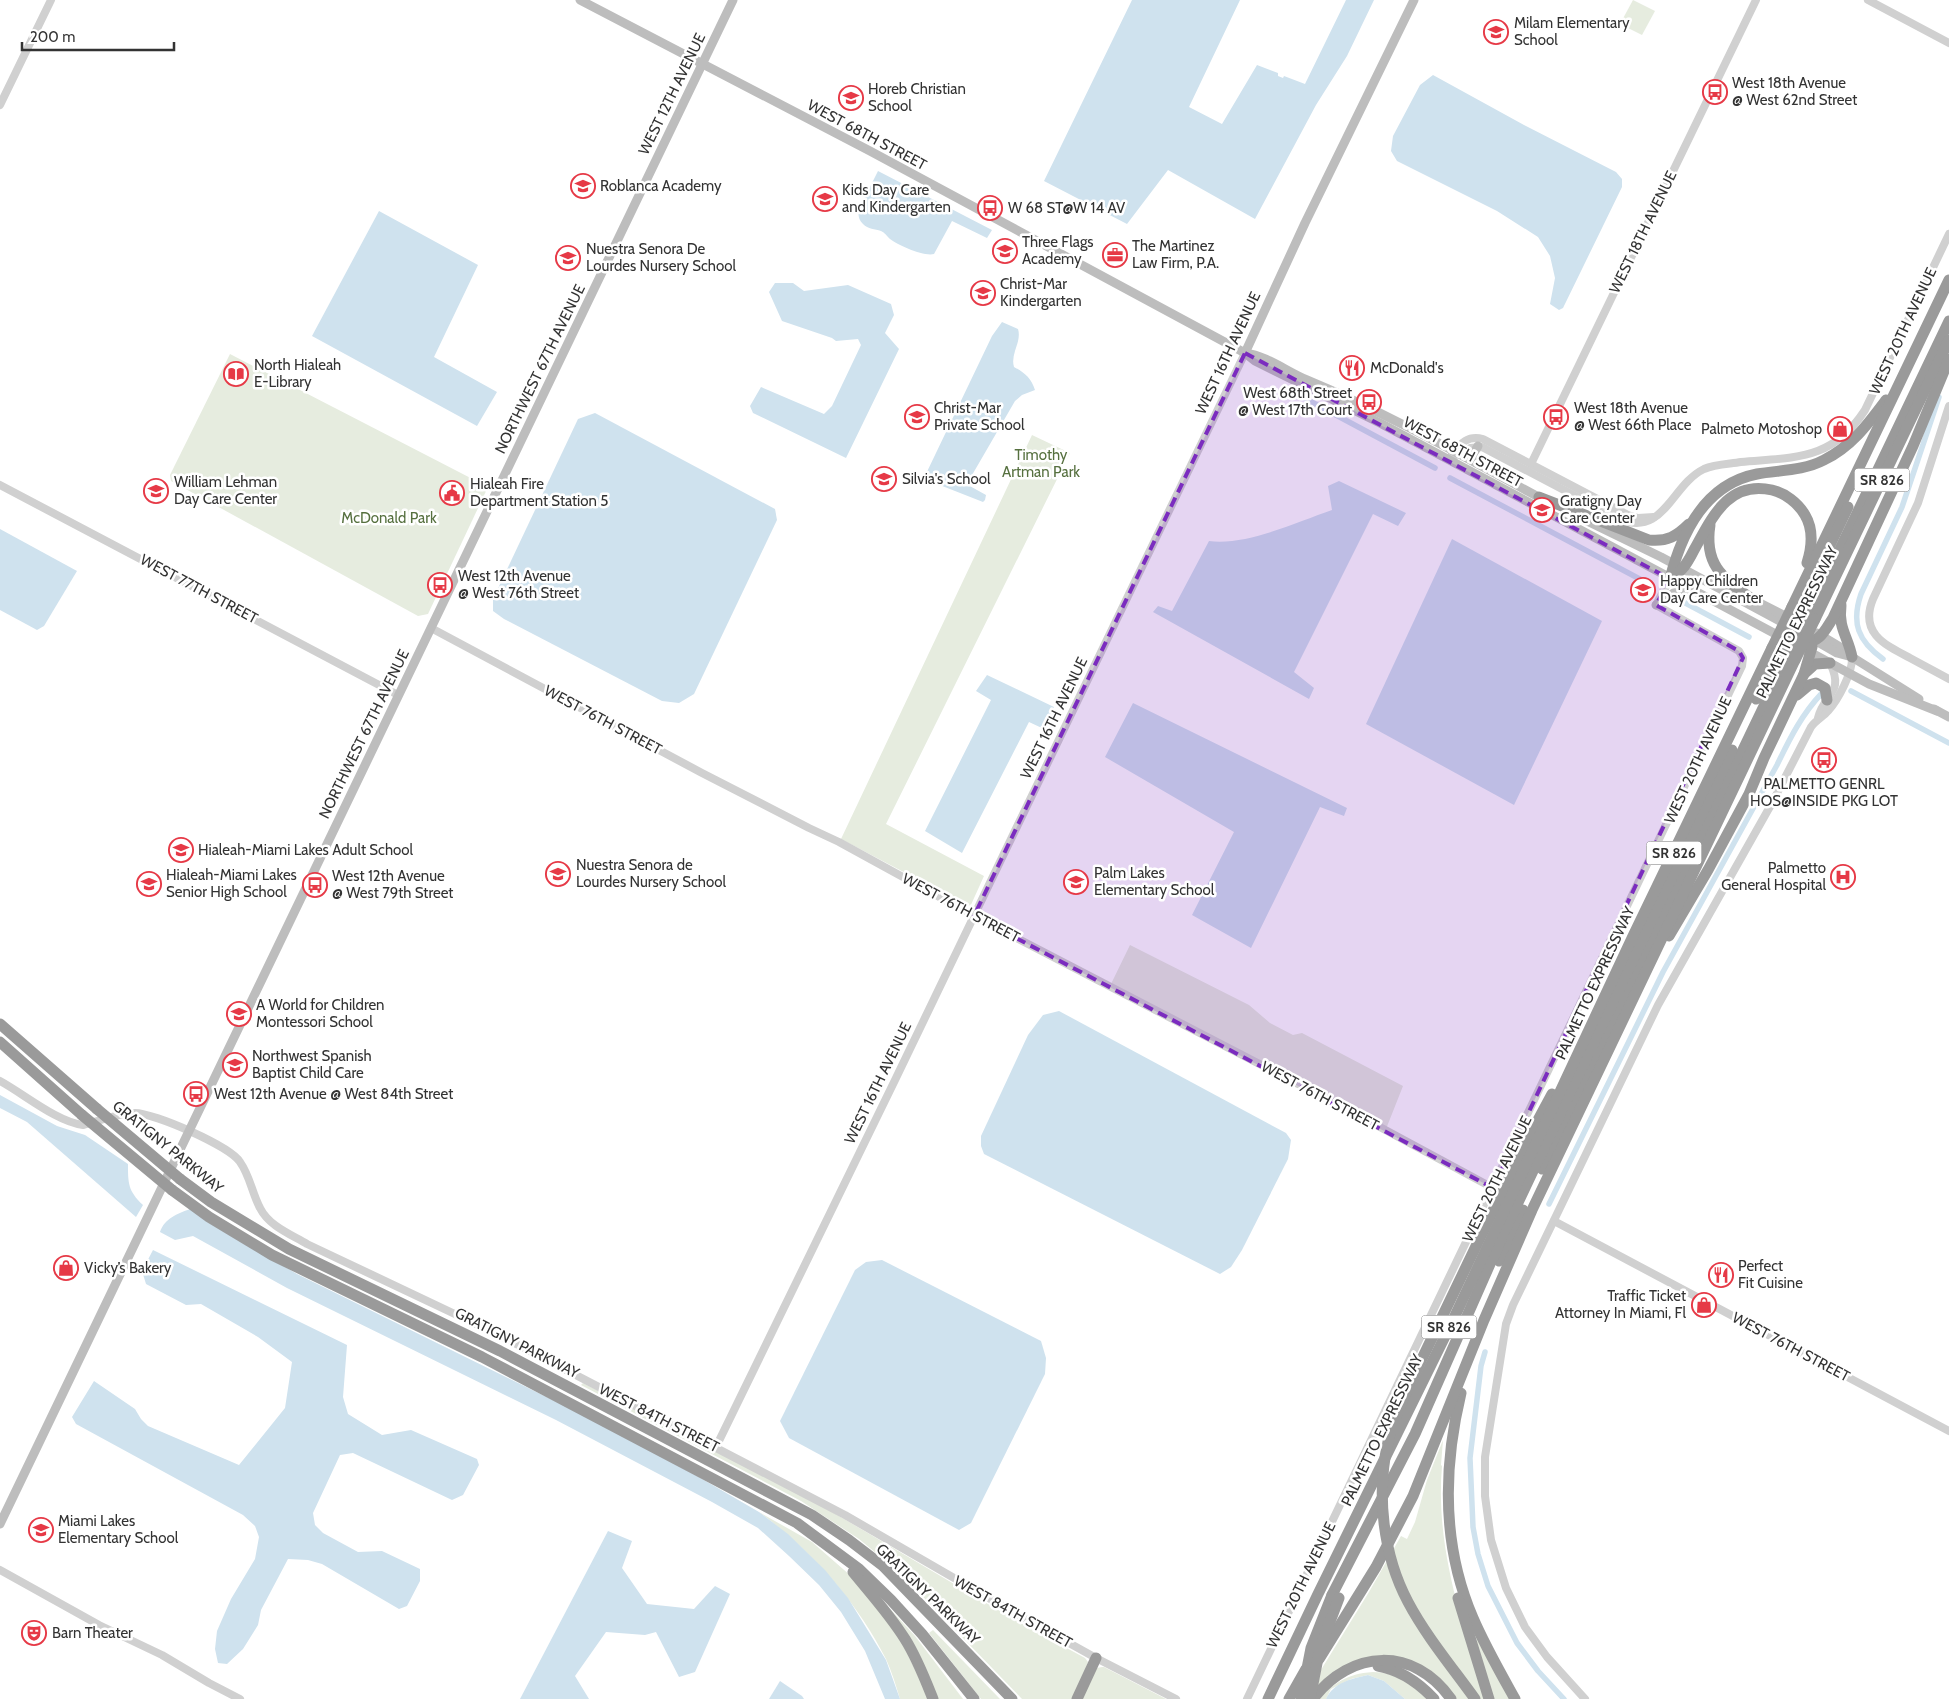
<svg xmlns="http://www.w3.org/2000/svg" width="1949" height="1699" font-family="Cabin,sans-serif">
	<rect width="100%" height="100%" fill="#fff"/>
	<g fill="#e6ecdf">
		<path d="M1633,0l22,11 -13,24 -22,-11z"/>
		<path d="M230,354l258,133 -60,127 -10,2 -247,-135 -1,-6z"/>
		<path d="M1032,435l38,18 -184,371 98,52 -14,31 -129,-68z"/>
		<path d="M1130,945l119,60 21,18 23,12 9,-2 101,53 -17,43 -275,-145z"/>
		<path d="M583,1383l234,120 198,117 70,38 3,4 -14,37h-52l-123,-127 -40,-33 -58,-38 -220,-116z"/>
		<path d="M1443,1440l-2,25 1,1c-7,80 20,157 43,233h-32l-13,-18 -63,-23 -74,41 66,-107 32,-56 6,3 8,-17 12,-42z"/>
		<path d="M759,1512l53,30 39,34 49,62 29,61h-29c-4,-13 -8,-27 -14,-40 -30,-59 -74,-107 -127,-147z"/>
		<path d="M882,1600l33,36 48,63h-29z"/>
		<path d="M1473,1626l37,73h-19z"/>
		<path d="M933,1630l67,69h-19l-52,-66z"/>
		<path d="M1102,1667h2l62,32h-86l17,-31z"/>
		<path d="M1373,1672c25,1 37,11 55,27h-23l-21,-18 -16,-6 -17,4 -20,10 -5,10h-10c21,-16 29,-25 57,-27z"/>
	</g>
	<g fill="#cfe2ee">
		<path d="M1132,0h108l-51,107 33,17 35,-59 21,8v3l5,2 1,-2 21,8 41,-84h28l-27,56 -31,49 -61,114 -87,-49 -41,54 -83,-43z"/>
		<path d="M1433,75l91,50 92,47 6,7v8l-59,121 -4,2 -9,-6 5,-26 -5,-22 -12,-19 -41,-26 -100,-50 -6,-10 2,-15 27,-51z"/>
		<path d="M878,171l114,59 -5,8 -35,-17 -18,33c-10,3 -36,-9 -44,-15 -3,-3 -6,-7 -9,-8 -6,-2 -13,-2 -18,-7 -5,-5 -5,-10 -4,-15z"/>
		<path d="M379,211l99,54 -44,92 63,35 -20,34 -165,-90z"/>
		<path d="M775,283h18l11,8 44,-6 43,19 3,11 -9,18 14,16 -53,109 -93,-45 -3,-7 11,-19 63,27 8,-8 29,-61 -3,-6 -22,2 -4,-3 -50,-17 -13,-29z"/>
		<path d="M1002,322l16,7c4,13 -8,25 -4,38 11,6 17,11 21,23l-13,5 -7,6 -47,81v3l18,10 -1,5 -2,2 -56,-22 -3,-2 68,-142z"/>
		<path d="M595,413l180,96 2,11 -83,174 -15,9 -17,-2 -158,-82 -11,-8v-12l85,-180z"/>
		<path d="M1339,481l67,32 -8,13 -25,-12 -79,158 20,16 -5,11 -156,-87 5,-6 14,5 37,-70c37,5 88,-19 123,-31l-4,-24z"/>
		<path d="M0,529l77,42 -33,55 -7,4 -37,-20z"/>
		<path d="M1452,539l150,82 -88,184 -148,-81z"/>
		<path d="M987,675l67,32 -10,22 -15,-7 -67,131 -37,-22 66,-131 -15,-9z"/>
		<path d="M1133,703l214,105 -3,8 -24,-9 -69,141 -59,-33 42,-83 -129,-75z"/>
		<path d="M1059,1011l227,122 5,7 -3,19 -46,91 -11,17 -11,7 -236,-120 -3,-8v-10l47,-101 15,-20z"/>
		<path d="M0,1095l57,31 28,9 43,29c0,19 0,27 15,41l-7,12 -109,-95 -27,-14z"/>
		<path d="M190,1209l107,65 298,147 102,55 62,36 29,22 37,36 23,28 38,62 14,39h-15l-20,-48 -24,-39 -22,-27 -30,-29 -31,-28 -46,-26 -156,-82 -269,-132 -94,-52 -18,4 -15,-8c5,-14 17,-18 30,-23z"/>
		<path d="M153,1250l194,95 -4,52 5,17 34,21 29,-5 66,29 2,6 -16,30 -11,5 -99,-47 -13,2 -27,58 2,12 8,8 35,19 24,-1 38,18v12l-13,25 -8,3 -77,-45 -14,-4 -20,-1 -27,51 -3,15 -15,24 -16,15 -9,-1 -3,-14 2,-18 14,-32 24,-40 4,-22 -4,-11 -12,-11 -167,-91 -4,-7 22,-36 41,28 6,10 7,7 91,39 46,-57 7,-46 -34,-25 -57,-33 -15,1 -40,-21 -4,-13z"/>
		<path d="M882,1260l159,81 5,17 -1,16 -74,149 -12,7 -170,-92 -9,-17 75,-151 11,-8z"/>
		<path d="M608,1531l24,10 -10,27 25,36 47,5 21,-23 15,8 -35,78 -16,5 -23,-45 -11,3 -39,-3 -31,44 14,23h-69z"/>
		<path d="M1368,1675l16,6 21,18h-79c8,-17 25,-20 42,-24z"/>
		<path d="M780,1681l22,15 2,3h-35z"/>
	</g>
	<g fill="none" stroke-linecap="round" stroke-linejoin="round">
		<g stroke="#cfe2ee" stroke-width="5.5">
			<path d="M1291,391l144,77"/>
			<path d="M1450,478l201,107"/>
			<path d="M1676,598l73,39"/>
			<path d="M1883,659c-25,-18 -32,-36 -22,-65l41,-87 37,-110"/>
			<path d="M1851,691l98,52"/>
			<path d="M1549,1204l114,-232 114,-207c13,-27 25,-51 45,-72"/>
			<path d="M1485,1352l-4,14 -11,92 3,69 5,27 10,32 29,57 21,28 26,28"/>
		</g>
		<g stroke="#d0d0d0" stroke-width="8">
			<path d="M1868,0l81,43"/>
			<path d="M0,105l51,-105"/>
			<path d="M1949,406l-31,97 -45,96c-14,34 12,46 37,59 13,7 26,14 39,21"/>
			<path d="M1452,454c9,-11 16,-19 31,-15l145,76 10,3 16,-1"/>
			<path d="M1456,455l14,-7 12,-1 137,72c45,19 52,-34 85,-50 11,-5 25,-5 37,-7 54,-5 91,-1 124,-52l84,-176"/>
			<path d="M1531,464l225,-464"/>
			<path d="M0,485l398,210"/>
			<path d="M431,628l271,145 107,55 30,14 135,74 378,196 141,76"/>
			<path d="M1818,718c6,-25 27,-24 12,-55"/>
			<path d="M0,1081c24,13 57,41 83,44 17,-4 35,-12 52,-12 19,0 95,33 105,49 10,14 12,31 20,46 9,18 30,26 47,36l190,90 348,181 154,89 97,54 80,41"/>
			<path d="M1554,1221l395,210"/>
			<path d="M716,1447l180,-369 349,-725"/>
			<path d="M0,1570l99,55 63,30 47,28 31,16"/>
			<path d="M1247,1699l495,-1033 1,-8 -4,-7 -83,-46 14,-26"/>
			<path d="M1585,1699l-38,-42 -22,-30 -19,-39 -15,-48 -6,-44v-39l21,-133 7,-19 145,-300 114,-202 39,-76c5,-7 12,-10 17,-16 10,-11 25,-39 24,-54"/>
		</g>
		<g stroke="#bdbdbd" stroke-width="9">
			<path d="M580,0l290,151 375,202 10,8 125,62 403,215"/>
			<path d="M1245,353c22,3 41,18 62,27 82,34 159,78 237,120"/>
			<path d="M1245,353l60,-130 109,-223"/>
			<path d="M1476,463l-3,-9 5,-8"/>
			<path d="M1585,520l76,37 128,69"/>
			<path d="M1744,595l49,25"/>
			<path d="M1656,605l22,-15 9,-1"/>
			<path d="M1817,633l25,15 8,7"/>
			<path d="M1811,638l26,15 15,4 67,42"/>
			<path d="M1806,650l63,34 68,27"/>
			<path d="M1934,709l15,8"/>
			<path d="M0,1524l733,-1524"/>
		</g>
		<g stroke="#9a9a9a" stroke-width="11">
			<path d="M1539,497l110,43c18,2 28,-4 40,-16"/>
			<path d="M1710,525c-6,38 11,52 39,72"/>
			<path d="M1670,579c12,-48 36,-95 87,-105 23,-4 46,-3 67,-14 28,-14 44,-36 62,-60"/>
			<path d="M1670,579c4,-3 9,-6 12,-10 5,-5 9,-13 12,-19 18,-32 34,-70 78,-60 13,3 26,13 33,25 9,15 7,32 2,48"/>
			<path d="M1841,605c-3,24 7,31 11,52"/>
			<path d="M1792,607l157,-327"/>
			<path d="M1799,611l49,-104"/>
			<path d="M1808,616l141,-295"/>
			<path d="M1815,619l134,-279"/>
			<path d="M1804,642c16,1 21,-12 29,-24l80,-172 36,-87"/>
			<path d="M1804,674l11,-10 15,-1"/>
			<path d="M1797,695l12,-10 7,-2 9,5 2,12"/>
			<path d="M1756,699l23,-47"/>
			<path d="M1669,936l39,-66 41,-76 15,-36 40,-84 8,-27 -4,-11"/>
			<path d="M0,1024l97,85"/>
			<path d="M0,1042l82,73"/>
			<path d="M1542,1169l246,-513"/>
			<path d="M180,1179l31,23 78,47 211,102 312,164 37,25 34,26 129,133"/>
			<path d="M172,1190l37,27 63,38 210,102 315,166 62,46 32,31 31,34 52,65"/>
			<path d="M1499,1261l24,-51"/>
			<path d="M1409,1386l115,-240 28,-52"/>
			<path d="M1461,1393c-18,75 -19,153 12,225 12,28 27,54 42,81"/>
			<path d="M853,1572c18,22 37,43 52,67 12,19 20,40 28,60"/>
			<path d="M1332,1595l83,-161 90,-204 227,-480"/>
			<path d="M1458,1598l31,101"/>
			<path d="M1319,1659l57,-92 37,-71 71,-176 48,-110 263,-550"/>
			<path d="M1378,1666c23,4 40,16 56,33"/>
			<path d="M1077,1699l19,-41"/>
			<path d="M1268,1699l50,-105 136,-276 179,-382 139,-288"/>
			<path d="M1289,1699l17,-30"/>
			<path d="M1313,1699c38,-50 101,-53 138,0"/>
		</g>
		<g stroke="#9a9a9a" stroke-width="11">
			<path d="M1772,648l20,-41"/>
			<path d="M1779,652l20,-41"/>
			<path d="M1788,656l20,-40"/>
			<path d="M1795,660l20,-41"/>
			<path d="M97,1109l83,70"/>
			<path d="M82,1115l90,75"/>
			<path d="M1409,1386c-8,18 -17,37 -21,56 -12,52 -5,113 20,160 18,34 44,65 67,97"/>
			<path d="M1301,1699l10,-51 21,-53"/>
			<path d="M1310,1699l10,-51 19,-50"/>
		</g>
	</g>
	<path fill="#7b2cbf" fill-opacity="0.2" stroke="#7b2cbf" stroke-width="4" stroke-dasharray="10 6" stroke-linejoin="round" d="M1245,353l425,226 -14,26 83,46 4,7 -250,530 -519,-272z"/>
	<defs>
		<symbol id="school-ring" viewBox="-11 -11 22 22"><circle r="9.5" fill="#fff" stroke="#e63946" stroke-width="1.5"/><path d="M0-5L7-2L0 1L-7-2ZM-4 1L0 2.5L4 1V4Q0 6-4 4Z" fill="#e63946"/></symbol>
		<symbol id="bus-ring" viewBox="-11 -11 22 22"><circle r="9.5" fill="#fff" stroke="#e63946" stroke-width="1.5"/><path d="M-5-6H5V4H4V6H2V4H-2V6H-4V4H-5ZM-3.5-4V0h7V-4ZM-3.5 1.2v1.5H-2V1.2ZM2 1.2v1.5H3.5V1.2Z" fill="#e63946"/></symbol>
		<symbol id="office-ring" viewBox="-11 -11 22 22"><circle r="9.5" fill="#fff" stroke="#e63946" stroke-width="1.5"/><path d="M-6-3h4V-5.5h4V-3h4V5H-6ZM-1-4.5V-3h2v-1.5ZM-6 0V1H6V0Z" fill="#e63946"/></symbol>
		<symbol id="restaurant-ring" viewBox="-11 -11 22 22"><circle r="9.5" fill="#fff" stroke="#e63946" stroke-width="1.5"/><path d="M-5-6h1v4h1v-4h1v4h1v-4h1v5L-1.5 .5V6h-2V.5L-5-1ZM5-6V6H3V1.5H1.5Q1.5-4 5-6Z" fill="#e63946"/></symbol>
		<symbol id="library-ring" viewBox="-11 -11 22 22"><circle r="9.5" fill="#fff" stroke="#e63946" stroke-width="1.5"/><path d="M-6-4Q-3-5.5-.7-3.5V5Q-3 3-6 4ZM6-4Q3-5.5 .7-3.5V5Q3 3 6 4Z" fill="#e63946"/></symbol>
		<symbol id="shop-ring" viewBox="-11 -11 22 22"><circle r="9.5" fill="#fff" stroke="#e63946" stroke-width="1.5"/><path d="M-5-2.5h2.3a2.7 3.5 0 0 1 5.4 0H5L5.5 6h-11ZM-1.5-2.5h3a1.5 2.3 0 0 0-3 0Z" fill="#e63946"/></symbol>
		<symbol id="civic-ring" viewBox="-11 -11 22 22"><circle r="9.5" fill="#fff" stroke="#e63946" stroke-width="1.5"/><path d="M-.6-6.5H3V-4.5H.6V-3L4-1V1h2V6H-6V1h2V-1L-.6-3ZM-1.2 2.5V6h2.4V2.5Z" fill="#e63946"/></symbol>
		<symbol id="hospital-ring" viewBox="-11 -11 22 22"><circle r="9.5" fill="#fff" stroke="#e63946" stroke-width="1.5"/><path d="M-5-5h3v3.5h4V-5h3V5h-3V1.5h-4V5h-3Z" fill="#e63946"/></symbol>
		<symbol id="theatre-ring" viewBox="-11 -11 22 22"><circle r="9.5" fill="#fff" stroke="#e63946" stroke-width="1.5"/><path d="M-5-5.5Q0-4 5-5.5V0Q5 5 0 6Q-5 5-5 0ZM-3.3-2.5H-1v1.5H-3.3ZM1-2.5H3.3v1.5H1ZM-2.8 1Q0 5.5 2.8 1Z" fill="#e63946"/></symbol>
	</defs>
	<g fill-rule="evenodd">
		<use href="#school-ring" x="1482" y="18" width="28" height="28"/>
		<use href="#bus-ring" x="1701" y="78" width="28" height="28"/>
		<use href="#school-ring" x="837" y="84" width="28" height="28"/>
		<use href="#school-ring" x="569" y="172" width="28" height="28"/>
		<use href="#school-ring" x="811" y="185" width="28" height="28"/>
		<use href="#bus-ring" x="976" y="194" width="28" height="28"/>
		<use href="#school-ring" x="991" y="237" width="28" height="28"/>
		<use href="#office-ring" x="1101" y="241" width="28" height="28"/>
		<use href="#school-ring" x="554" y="244" width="28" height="28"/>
		<use href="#school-ring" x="969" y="279" width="28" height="28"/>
		<use href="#restaurant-ring" x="1338" y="354" width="28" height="28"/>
		<use href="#library-ring" x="222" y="360" width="28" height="28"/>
		<use href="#bus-ring" x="1355" y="388" width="28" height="28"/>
		<use href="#school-ring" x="903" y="403" width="28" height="28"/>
		<use href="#bus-ring" x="1542" y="403" width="28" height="28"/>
		<use href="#shop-ring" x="1826" y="415" width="28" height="28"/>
		<use href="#school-ring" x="870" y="465" width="28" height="28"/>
		<use href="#school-ring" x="142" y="477" width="28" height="28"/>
		<use href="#civic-ring" x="438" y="479" width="28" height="28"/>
		<use href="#school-ring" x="1528" y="496" width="28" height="28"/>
		<use href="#bus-ring" x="426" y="571" width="28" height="28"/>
		<use href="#school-ring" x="1629" y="576" width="28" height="28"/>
		<use href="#bus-ring" x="1810" y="746" width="28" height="28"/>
		<use href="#school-ring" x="167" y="836" width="28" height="28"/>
		<use href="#school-ring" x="544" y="860" width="28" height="28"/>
		<use href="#hospital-ring" x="1829" y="863" width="28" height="28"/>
		<use href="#school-ring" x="1062" y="868" width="28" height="28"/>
		<use href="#school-ring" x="135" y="870" width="28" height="28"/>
		<use href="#bus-ring" x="301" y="871" width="28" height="28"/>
		<use href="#school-ring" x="225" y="1000" width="28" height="28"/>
		<use href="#school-ring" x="221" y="1051" width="28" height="28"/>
		<use href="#bus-ring" x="182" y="1080" width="28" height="28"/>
		<use href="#shop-ring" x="52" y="1254" width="28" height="28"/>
		<use href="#restaurant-ring" x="1707" y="1261" width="28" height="28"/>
		<use href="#shop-ring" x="1690" y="1291" width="28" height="28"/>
		<use href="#school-ring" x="27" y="1516" width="28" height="28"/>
		<use href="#theatre-ring" x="20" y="1619" width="28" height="28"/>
	</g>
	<g text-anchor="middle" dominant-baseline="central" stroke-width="5" stroke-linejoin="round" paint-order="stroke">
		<g fill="#fff" stroke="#707070" stroke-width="1">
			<rect x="1854.5" y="468.5" width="55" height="23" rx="4"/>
			<rect x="1646.5" y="841.5" width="55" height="23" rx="4"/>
			<rect x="1421.5" y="1315.5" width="55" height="23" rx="4"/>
		</g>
		<g font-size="14" font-weight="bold" fill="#333">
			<text x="1882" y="480">SR 826</text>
			<text x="1674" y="853">SR 826</text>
			<text x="1449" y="1327">SR 826</text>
		</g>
		<g font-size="15" fill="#333" stroke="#fff" text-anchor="start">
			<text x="1514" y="23">Milam Elementary<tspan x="1514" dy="17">School</tspan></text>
			<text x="1732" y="83">West 18th Avenue<tspan x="1732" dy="17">@ West 62nd Street</tspan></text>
			<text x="868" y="89">Horeb Christian<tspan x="868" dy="17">School</tspan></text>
			<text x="600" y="186">Roblanca Academy</text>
			<text x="842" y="190">Kids Day Care<tspan x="842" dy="17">and Kindergarten</tspan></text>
			<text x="1008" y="208">W 68 ST@W 14 AV</text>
			<text x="1022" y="242">Three Flags<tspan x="1022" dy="17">Academy</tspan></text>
			<text x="1132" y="246">The Martinez<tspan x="1132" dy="17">Law Firm, P.A.</tspan></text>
			<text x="586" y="249">Nuestra Senora De<tspan x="586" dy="17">Lourdes Nursery School</tspan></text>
			<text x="1000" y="284">Christ-Mar<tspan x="1000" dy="17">Kindergarten</tspan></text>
			<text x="254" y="365">North Hialeah<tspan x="254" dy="17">E-Library</tspan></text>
			<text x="1370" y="368">McDonald's</text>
			<text x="1352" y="393" text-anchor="end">West 68th Street<tspan x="1352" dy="17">@ West 17th Court</tspan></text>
			<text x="934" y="408">Christ-Mar<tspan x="934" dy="17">Private School</tspan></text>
			<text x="1574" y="408">West 18th Avenue<tspan x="1574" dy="17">@ West 66th Place</tspan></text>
			<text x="1822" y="429" text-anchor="end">Palmeto Motoshop</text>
			<text x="902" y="479">Silvia's School</text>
			<text x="174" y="482">William Lehman<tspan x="174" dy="17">Day Care Center</tspan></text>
			<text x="470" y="484">Hialeah Fire<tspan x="470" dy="17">Department Station 5</tspan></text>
			<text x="1560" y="501">Gratigny Day<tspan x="1560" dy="17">Care Center</tspan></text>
			<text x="458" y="576">West 12th Avenue<tspan x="458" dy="17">@ West 76th Street</tspan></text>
			<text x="1660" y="581">Happy Children<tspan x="1660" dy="17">Day Care Center</tspan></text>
			<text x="1824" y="784" text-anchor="middle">PALMETTO GENRL<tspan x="1824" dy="17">HOS@INSIDE PKG LOT</tspan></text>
			<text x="198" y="850">Hialeah-Miami Lakes Adult School</text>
			<text x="576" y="865">Nuestra Senora de<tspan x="576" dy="17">Lourdes Nursery School</tspan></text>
			<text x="1826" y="868" text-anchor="end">Palmetto<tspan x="1826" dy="17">General Hospital</tspan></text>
			<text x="1094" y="873">Palm Lakes<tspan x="1094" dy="17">Elementary School</tspan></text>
			<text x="166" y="875">Hialeah-Miami Lakes<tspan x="166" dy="17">Senior High School</tspan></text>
			<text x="332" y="876">West 12th Avenue<tspan x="332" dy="17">@ West 79th Street</tspan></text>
			<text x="256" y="1005">A World for Children<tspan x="256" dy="17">Montessori School</tspan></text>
			<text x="252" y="1056">Northwest Spanish<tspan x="252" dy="17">Baptist Child Care</tspan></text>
			<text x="214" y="1094">West 12th Avenue @ West 84th Street</text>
			<text x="1738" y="1266">Perfect<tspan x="1738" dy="17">Fit Cuisine</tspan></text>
			<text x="84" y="1268">Vicky’s Bakery</text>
			<text x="1686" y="1296" text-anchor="end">Traffic Ticket<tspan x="1686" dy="17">Attorney In Miami, Fl</tspan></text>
			<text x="58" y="1521">Miami Lakes<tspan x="58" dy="17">Elementary School</tspan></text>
			<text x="52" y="1633">Barn Theater</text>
		</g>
		<g font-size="15" fill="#333" stroke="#fff">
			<text transform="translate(672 94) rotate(-64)">WEST 12TH AVENUE</text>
			<text transform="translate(867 135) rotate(28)">WEST 68TH STREET</text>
			<text transform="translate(1643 232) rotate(-64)">WEST 18TH AVENUE</text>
			<text transform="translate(1903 331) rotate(-65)">WEST 20TH AVENUE</text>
			<text transform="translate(1228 353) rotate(-65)">WEST 16TH AVENUE</text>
			<text transform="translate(540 369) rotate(-64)">NORTHWEST 67TH AVENUE</text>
			<text transform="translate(1463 452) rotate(28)">WEST 68TH STREET</text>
			<text transform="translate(199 589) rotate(28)">WEST 77TH STREET</text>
			<text transform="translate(1797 622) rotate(-64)">PALMETTO EXPRESSWAY</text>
			<text transform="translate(1054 718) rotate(-64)">WEST 16TH AVENUE</text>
			<text transform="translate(603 720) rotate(28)">WEST 76TH STREET</text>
			<text transform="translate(364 734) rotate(-64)">NORTHWEST 67TH AVENUE</text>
			<text transform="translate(1698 760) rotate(-65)">WEST 20TH AVENUE</text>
			<text transform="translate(961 908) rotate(28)">WEST 76TH STREET</text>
			<text transform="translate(1595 983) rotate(-65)">PALMETTO EXPRESSWAY</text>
			<text transform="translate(878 1083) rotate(-64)">WEST 16TH AVENUE</text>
			<text transform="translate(1320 1096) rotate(28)">WEST 76TH STREET</text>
			<text transform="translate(168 1147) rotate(39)">GRATIGNY PARKWAY</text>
			<text transform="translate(1497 1179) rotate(-64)">WEST 20TH AVENUE</text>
			<text transform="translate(517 1343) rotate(27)">GRATIGNY PARKWAY</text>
			<text transform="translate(1791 1347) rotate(28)">WEST 76TH STREET</text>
			<text transform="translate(659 1418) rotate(27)">WEST 84TH STREET</text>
			<text transform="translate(1382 1430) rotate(-64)">PALMETTO EXPRESSWAY</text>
			<text transform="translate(1301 1585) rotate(-64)">WEST 20TH AVENUE</text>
			<text transform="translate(928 1594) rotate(44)">GRATIGNY PARKWAY</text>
			<text transform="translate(1013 1612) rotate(29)">WEST 84TH STREET</text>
		</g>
		<g font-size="15" fill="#56703f" stroke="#fff">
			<text x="1041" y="455">Timothy<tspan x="1041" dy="17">Artman Park</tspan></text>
			<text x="389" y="518">McDonald Park</text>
		</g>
	</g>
	<path d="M22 42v8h152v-8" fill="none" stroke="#333333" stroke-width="2.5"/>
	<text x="30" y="42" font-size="15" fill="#333333" stroke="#ffffff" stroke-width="4" paint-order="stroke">200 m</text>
</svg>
